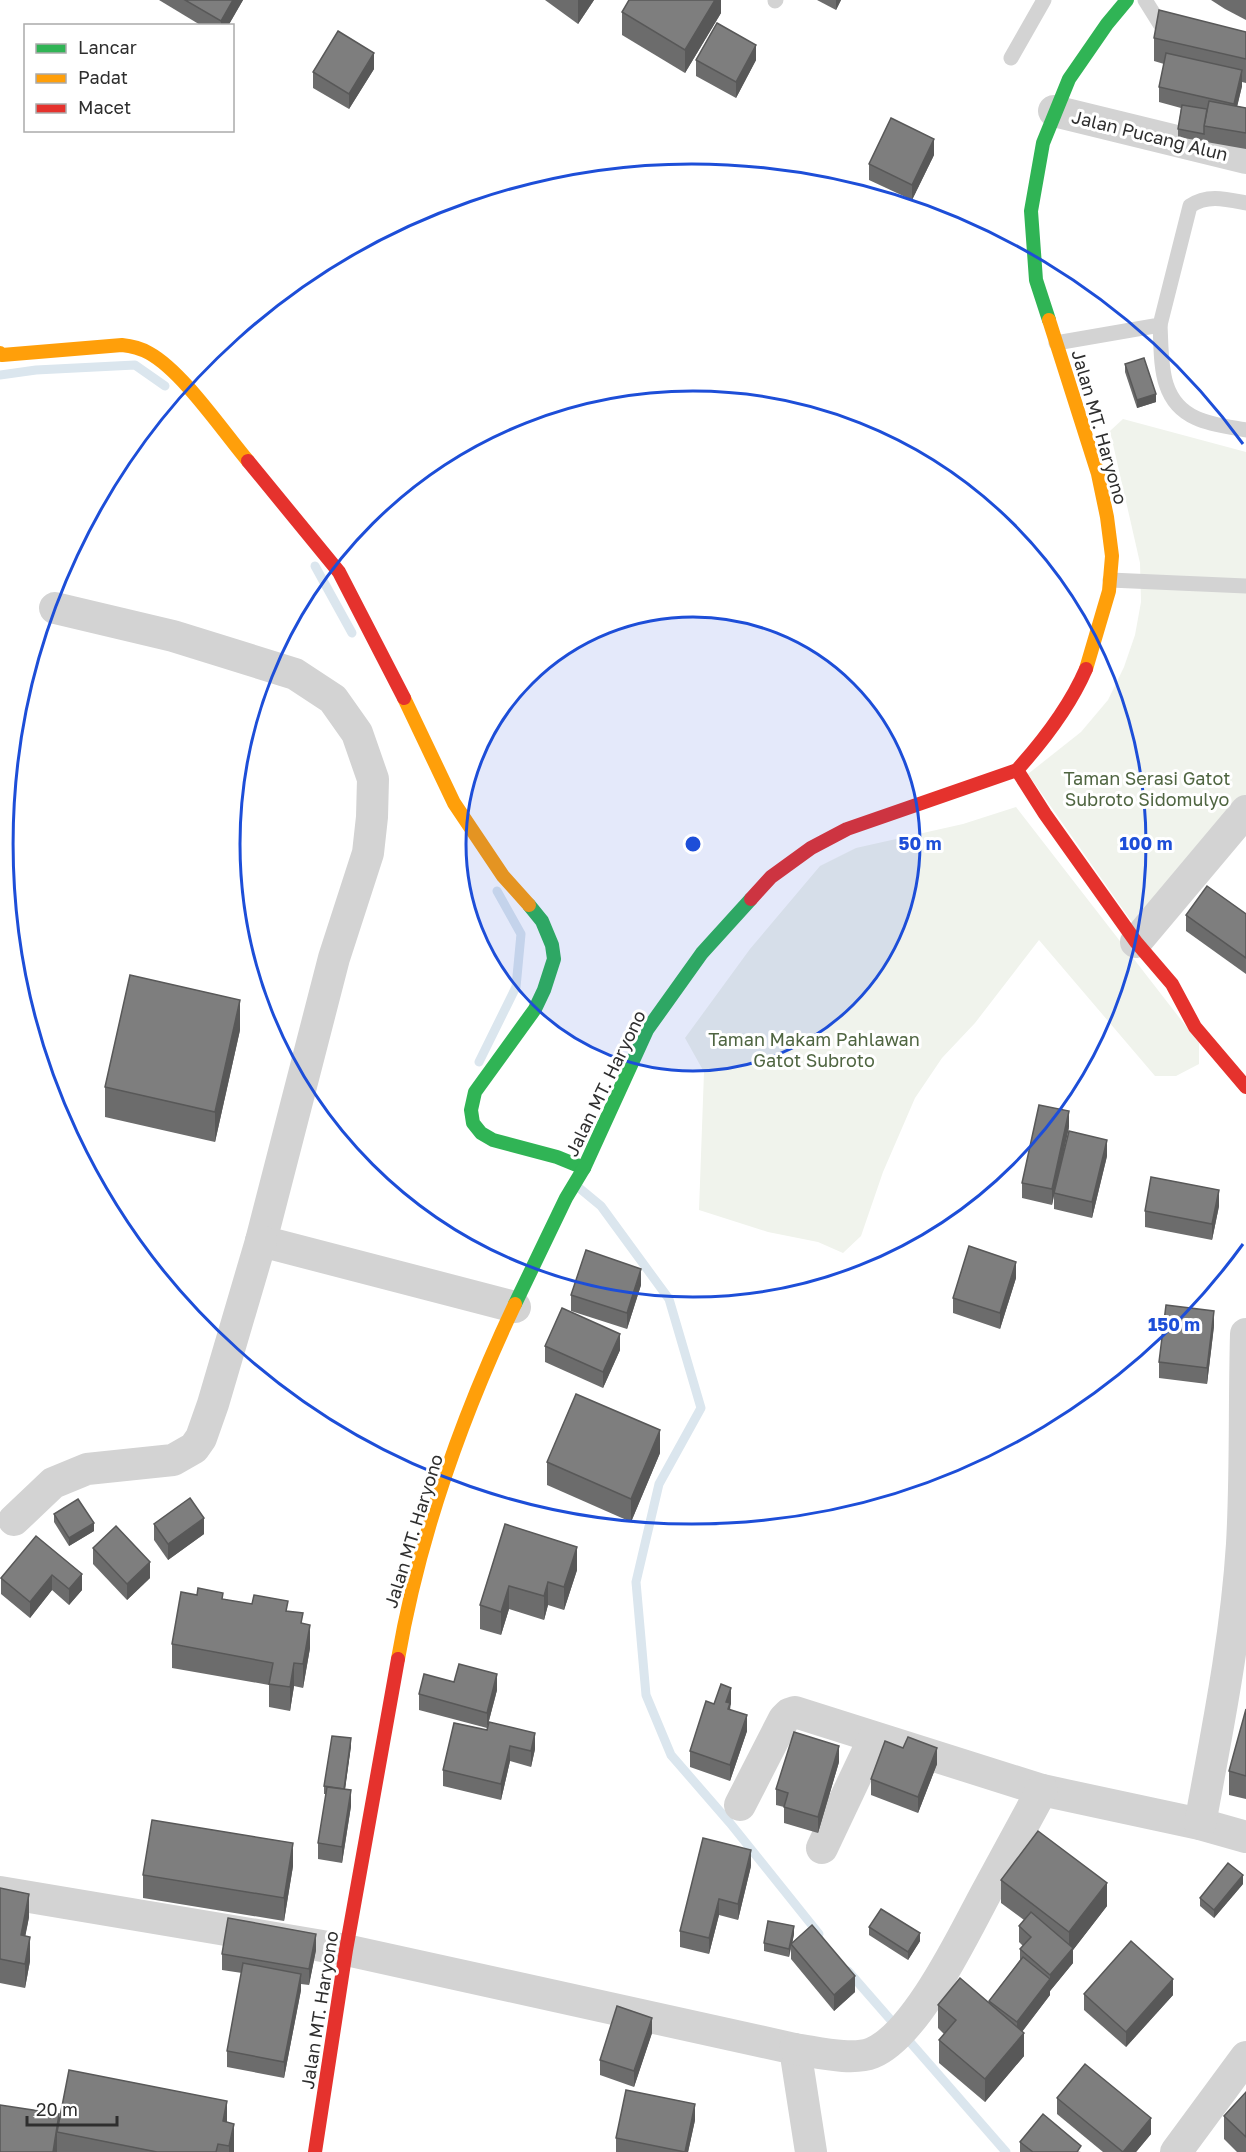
<svg xmlns="http://www.w3.org/2000/svg" width="1246" height="2152" font-family="'Golos Text',sans-serif">
	<rect width="100%" height="100%" fill="#fff"/>
	<g fill="#f0f3ec">
		<path d="M1123,419l123,33v354l-105,129 -113,-161 53,-42 27,-32 16,-33 11,-32 6,-33 -1,-39 -30,-132z"/>
		<path d="M1016,807l183,236v21l-23,12h-21l-116,-136 -64,83 -33,35 -27,40 -32,74 -22,64 -18,17 -25,-11 -50,-10 -69,-22 5,-138 -19,-34 65,-89 70,-83 36,-18 107,-24z"/>
	</g>
	<g fill="none" stroke-linecap="round" stroke-linejoin="round">
		<g stroke="#dbe6ee" stroke-width="9">
			<path d="M0,375l36,-5 99,-5 30,21"/>
			<path d="M315,566l37,67"/>
			<path d="M479,1062l37,-75 5,-53 -24,-43"/>
			<path d="M578,1187l23,19 68,93 32,109 -42,76 -23,98 10,113 25,60 59,68 89,111"/>
			<path d="M848,1971l158,181"/>
		</g>
		<g stroke="#d3d3d3" stroke-width="15">
			<path d="M1145,0l15,24"/>
			<path d="M775,1l1,-1"/>
			<path d="M1011,58l33,-58"/>
			<path d="M1160,325c2,35 -2,76 36,93 15,7 34,9 50,12"/>
			<path d="M1056,343l104,-18 30,-119c17,-12 36,-7 56,-3"/>
			<path d="M1110,580l136,6"/>
		</g>
		<g stroke="#d3d3d3" stroke-width="32">
			<path d="M1054,111l192,47"/>
			<path d="M55,608l118,28 122,38 38,25 24,34 16,46 -1,38 -4,36 -34,105 -73,283 254,66"/>
			<path d="M1136,942l110,-131"/>
			<path d="M14,1520l39,-37 34,-14 86,-9 21,-12 7,-10 12,-34 48,-163"/>
			<path d="M740,1805l44,-86 5,-5 6,-2 247,78 158,34 46,13"/>
			<path d="M1200,1824c17,-93 36,-185 42,-280 4,-70 2,-140 4,-210"/>
			<path d="M822,1848l52,-110"/>
			<path d="M0,1892l346,58 449,99 16,103"/>
			<path d="M795,2049c22,3 57,12 77,4 44,-18 91,-117 113,-158 19,-35 38,-70 57,-105"/>
			<path d="M1176,2152l70,-95"/>
		</g>
		<g stroke="#30b455" stroke-width="14">
			<path d="M1049,320l-13,-40 -5,-69 12,-68 26,-64 38,-55 20,-24"/>
			<path d="M529,905l13,16 10,24 2,14 -10,31 -9,19 -60,83 -4,18 2,13 8,10 12,7 64,17 27,11"/>
			<path d="M515,1304l51,-106 18,-30 63,-138 55,-77 49,-54"/>
		</g>
		<g stroke="#ff9f0a" stroke-width="14">
			<path d="M1049,320l49,154 9,43 5,39 -3,35 -23,78"/>
			<path d="M0,353l2,2 120,-10c10,1 18,3 27,8 33,18 73,77 99,108"/>
			<path d="M404,698l50,105 49,73 26,29"/>
			<path d="M398,1659c21,-122 64,-243 117,-355"/>
		</g>
		<g stroke="#e5322d" stroke-width="14">
			<path d="M248,461l91,111 65,126"/>
			<path d="M1017,770l28,44 91,128 36,42 23,43 51,60"/>
			<path d="M751,899l20,-22 40,-29 36,-19 170,-59c27,-30 53,-64 69,-101"/>
			<path d="M315,2152l31,-202 52,-291"/>
		</g>
	</g>
	<g fill="#6c6c6c">
		<path d="M159,0h84l-15,26h-26z"/>
		<path d="M545,0h49l-16,24z"/>
		<path d="M715,0h6v13l-36,60 -63,-38v-23z"/>
		<path d="M817,0h24l-5,10z"/>
		<path d="M1211,0h35v20l-21,-11z"/>
		<path d="M1246,32v51l-4,-1v4l-5,20 9,2v41l-68,-12v-8l3,-21 -22,-6v-15l5,-23 -10,-3v-23z"/>
		<path d="M696,60h60l-20,38 -40,-22z"/>
		<path d="M374,69l-25,40 -36,-21v-16z"/>
		<path d="M934,155l-22,45 -43,-20v-16z"/>
		<path d="M1125,364l31,38 -19,6 -12,-36z"/>
		<path d="M1246,914v60l-60,-43v-16z"/>
		<path d="M240,1030l-25,112 -110,-25v-30z"/>
		<path d="M1069,1127l-11,52 49,-23 -15,62 -38,-9v-14l-2,10 -30,-7v-15z"/>
		<path d="M1219,1206l-7,34 -67,-13v-16z"/>
		<path d="M1016,1278l-16,51 -47,-16v-15z"/>
		<path d="M641,1285l-14,44 -56,-18v-16z"/>
		<path d="M1214,1326l-7,58 -48,-6v-16z"/>
		<path d="M545,1346l75,4 -17,38 -58,-26z"/>
		<path d="M660,1453l-29,69 -84,-37v-23z"/>
		<path d="M54,1514l40,17 -25,15 -15,-24z"/>
		<path d="M154,1524l50,10 -36,26 -14,-20z"/>
		<path d="M505,1524l72,46 -13,40 -16,-5 -4,15 -35,-11 -8,26 -21,-6v-24z"/>
		<path d="M36,1536l46,54 -13,15 -17,-15 -22,28 -29,-24v-16z"/>
		<path d="M93,1548l57,30 -23,22 -34,-36z"/>
		<path d="M223,1599l65,12 15,13 7,24 -7,40 -9,-2 -4,25 -21,-4v-22l-97,-17v-24z"/>
		<path d="M454,1682l43,8 -10,38 -68,-18v-16z"/>
		<path d="M731,1703l-1,7 17,21 -17,50 -40,-14v-16l24,-47z"/>
		<path d="M1246,1709v90l-17,-4v-24z"/>
		<path d="M454,1723l81,26 -4,18 -21,-6 -9,39 -58,-14v-16z"/>
		<path d="M351,1746l-6,43 6,17 -9,57 -24,-4v-16l8,-49h-2v-8z"/>
		<path d="M903,1748l34,16 -19,49 -47,-18v-16z"/>
		<path d="M839,1762l-21,71 -34,-10v-16l-8,-2v-16z"/>
		<path d="M293,1866l-9,55 -141,-23v-23z"/>
		<path d="M751,1866l-13,54 -19,-5 -10,39 -29,-7v-16z"/>
		<path d="M1001,1880l106,26 -34,44v13l-23,28v4l-28,37 2,24 -39,46 -46,-39v-23l5,-6 -6,-6v-23l51,-2v-2l31,-41v-11l3,-3 -4,-4v-16l5,-6 -23,-17z"/>
		<path d="M1243,1884l-29,34 -14,-12v-8z"/>
		<path d="M0,1888l29,29 -4,19 5,25 -5,27 -25,-5z"/>
		<path d="M869,1927l51,14 -12,19 -39,-25z"/>
		<path d="M794,1934l-2,9 63,49 -21,19 -43,-52v-10l-2,8 -25,-6v-8z"/>
		<path d="M316,1950l-7,35 -8,-1v6l-17,88 -57,-11v-16l15,-78 -20,-3v-16z"/>
		<path d="M1084,1994l89,1 -47,52 -42,-37z"/>
		<path d="M652,2033l-18,54 -34,-12v-15z"/>
		<path d="M1246,2092v60h-9l-13,-13v-23z"/>
		<path d="M1057,2098l94,36 -15,18h-33l-46,-38z"/>
		<path d="M695,2120l-7,32h-72v-14z"/>
		<path d="M59,2121l168,1 7,30h-177v-1v1h-57z"/>
		<path d="M1020,2142l61,10h-61z"/>
	</g>
	<g fill="#585858">
		<path d="M233,0h10l-15,26h-7v-5z"/>
		<path d="M578,0h16l-16,24z"/>
		<path d="M715,0h6v13l-36,60v-23z"/>
		<path d="M836,0h5l-5,10z"/>
		<path d="M756,45v15l-20,38v-16z"/>
		<path d="M374,53v16l-25,40v-15z"/>
		<path d="M1242,70v16l-8,34v-16z"/>
		<path d="M934,139v16l-22,45v-15z"/>
		<path d="M1156,394v8l-19,6v-8z"/>
		<path d="M240,1000v30l-25,112v-30z"/>
		<path d="M1069,1111v16l-17,78v-16z"/>
		<path d="M1107,1140v16l-15,62v-16z"/>
		<path d="M1219,1190v16l-7,34v-16z"/>
		<path d="M1016,1262v16l-16,51v-16z"/>
		<path d="M641,1269v16l-14,44v-16z"/>
		<path d="M1214,1311v15l-7,58v-16z"/>
		<path d="M620,1334v16l-17,38v-16z"/>
		<path d="M660,1430v23l-29,69v-23z"/>
		<path d="M204,1518v16l-36,26v-16z"/>
		<path d="M94,1523v8l-25,15v-8z"/>
		<path d="M577,1547v23l-13,40v-23z"/>
		<path d="M150,1562v16l-23,22v-16z"/>
		<path d="M82,1574v16l-13,15v-16z"/>
		<path d="M52,1575v15l-22,28v-16z"/>
		<path d="M548,1582v23l-4,15v-24z"/>
		<path d="M509,1586v23l-8,26v-23z"/>
		<path d="M310,1625v23l-7,40v-24z"/>
		<path d="M294,1663v23l-4,25v-24z"/>
		<path d="M497,1674v16l-10,38v-15z"/>
		<path d="M731,1688v15l-1,3v13l-4,-17z"/>
		<path d="M747,1715v16l-17,50v-16z"/>
		<path d="M535,1733v16l-4,18v-16z"/>
		<path d="M351,1738v8l-7,51v-8z"/>
		<path d="M510,1746v15l-9,39v-16z"/>
		<path d="M839,1746v16l-21,71v-16z"/>
		<path d="M937,1748v16l-19,49v-16z"/>
		<path d="M351,1790v16l-9,57v-16z"/>
		<path d="M293,1843v23l-9,55v-23z"/>
		<path d="M751,1850v16l-13,54v-16z"/>
		<path d="M1243,1875v9l-29,34v-8z"/>
		<path d="M1107,1883v23l-34,44v13l-23,28v4l-33,43v-16l33,-43v-4l19,-23v-20z"/>
		<path d="M29,1894v23l-8,42v-24z"/>
		<path d="M719,1899v16l-10,39v-16z"/>
		<path d="M794,1926v8l-2,11 -1,-1 -2,13v-8z"/>
		<path d="M920,1933v8l-12,19v-8z"/>
		<path d="M316,1934v16l-7,35v-16z"/>
		<path d="M30,1937v24l-5,27v-24z"/>
		<path d="M301,1974v16l-17,88v-16z"/>
		<path d="M855,1976v16l-21,19v-16z"/>
		<path d="M1173,1979v16l-47,52v-15z"/>
		<path d="M652,2018v15l-18,54v-16z"/>
		<path d="M1024,2033v23l-39,46v-23z"/>
		<path d="M227,2101v30l-4,-10z"/>
		<path d="M695,2104v16l-7,32h-3z"/>
		<path d="M59,2114v18h-2v20h-4z"/>
		<path d="M1151,2118v16l-15,18h-13z"/>
		<path d="M234,2124v28h-5v-6z"/>
	</g>
	<g fill="#7e7e7e" stroke="#585858" stroke-width="1.5">
		<path d="M185,0h48l-12,21z"/>
		<path d="M629,0h86l-30,50 -63,-38z"/>
		<path d="M1159,10l87,22v27l-92,-21z"/>
		<path d="M717,23l39,22 -20,37 -40,-22z"/>
		<path d="M338,31l36,22 -25,41 -36,-22z"/>
		<path d="M1166,53l76,17 -8,34 -75,-17z"/>
		<path d="M1209,101l37,7v25l-42,-7z"/>
		<path d="M1182,105l25,4 -3,17v8l-26,-5z"/>
		<path d="M891,118l43,21 -22,46 -43,-21z"/>
		<path d="M1144,358l12,36 -19,6 -12,-36z"/>
		<path d="M1207,886l39,28v44l-60,-43z"/>
		<path d="M130,975l110,25 -25,112 -110,-25z"/>
		<path d="M1039,1105l30,6 -17,78 -30,-6z"/>
		<path d="M1069,1131l38,9 -15,62 -38,-9z"/>
		<path d="M1151,1177l68,13 -7,34 -67,-13z"/>
		<path d="M969,1246l47,16 -16,51 -47,-15z"/>
		<path d="M586,1250l55,19 -14,44 -56,-18z"/>
		<path d="M1166,1305l48,6 -7,57 -48,-6z"/>
		<path d="M562,1308l58,26 -17,38 -58,-26z"/>
		<path d="M576,1394l84,36 -29,69 -84,-37z"/>
		<path d="M190,1498l14,20 -36,26 -14,-20z"/>
		<path d="M78,1499l16,24 -25,15 -15,-24z"/>
		<path d="M505,1524l72,23 -13,40 -16,-5 -4,14 -35,-10 -8,26 -21,-7z"/>
		<path d="M116,1526l34,36 -23,22 -34,-36z"/>
		<path d="M36,1536l46,38 -13,15 -17,-14 -22,27 -29,-24z"/>
		<path d="M198,1588l25,5 -1,6 30,5 2,-9 34,6 -2,10 17,2 -2,10 9,2 -7,39 -9,-1 -4,24 -21,-3 4,-21 -101,-19 9,-52 16,3z"/>
		<path d="M459,1664l38,10 -10,39 -68,-19 5,-20 30,8z"/>
		<path d="M721,1684l10,4 -5,14 4,1 -2,6 19,6 -17,50 -40,-14 16,-50 8,3z"/>
		<path d="M1246,1709v67l-17,-5z"/>
		<path d="M489,1722l46,11 -4,18 -21,-5 -9,38 -58,-14 11,-47 33,7z"/>
		<path d="M794,1732l45,14 -21,71 -34,-10 4,-14 -12,-4z"/>
		<path d="M332,1736l19,2 -7,51 -20,-3z"/>
		<path d="M908,1737l29,11 -19,49 -47,-18 14,-38 18,7z"/>
		<path d="M327,1787l24,3 -9,57 -24,-4z"/>
		<path d="M152,1820l141,23 -9,55 -141,-23z"/>
		<path d="M1038,1831l69,52 -38,49 -68,-52z"/>
		<path d="M703,1838l48,12 -13,54 -19,-5 -10,39 -29,-7z"/>
		<path d="M1228,1863l15,12 -29,35 -14,-12z"/>
		<path d="M0,1888l29,6 -8,41 9,2 -5,27 -25,-5z"/>
		<path d="M881,1909l39,24 -12,19 -39,-25z"/>
		<path d="M1031,1912l42,36 -23,27 -30,-26 11,-12 -12,-11z"/>
		<path d="M228,1918l88,16 -7,35 -87,-15z"/>
		<path d="M768,1921l26,5 -5,23 -25,-6z"/>
		<path d="M812,1925l43,51 -21,19 -43,-51z"/>
		<path d="M1131,1941l42,38 -47,53 -42,-38z"/>
		<path d="M1023,1957l27,22 -33,43 -28,-21z"/>
		<path d="M243,1963l58,11 -17,88 -57,-11z"/>
		<path d="M960,1978l64,55 -39,46 -46,-39 17,-20 -18,-15z"/>
		<path d="M617,2006l35,12 -18,53 -34,-11z"/>
		<path d="M1085,2064l66,54 -28,34 -66,-54z"/>
		<path d="M69,2070l158,31 -4,20 11,3 -5,22 -11,-2 -2,8h-59l-100,-20z"/>
		<path d="M626,2090l69,14 -10,48 -69,-14z"/>
		<path d="M1246,2092v45l-22,-21z"/>
		<path d="M0,2105l59,9 -6,38h-53z"/>
		<path d="M1043,2114l38,32 -4,6h-44l-13,-10z"/>
	</g>
	<circle cx="693" cy="844" r="227" fill="#1d4ed8" fill-opacity=".12"/>
	<g fill="none" stroke="#1d4ed8" stroke-width="3">
		<circle cx="693" cy="844" r="227"/>
		<circle cx="693" cy="844" r="453"/>
		<path d="M1243 1244A680 680 0 1 1 1243 444"/>
	</g>
	<g text-anchor="middle" dominant-baseline="central" stroke-width="6" stroke-linejoin="round" paint-order="stroke">
		<g font-size="18" fill="#2e2e2e" stroke="#fff">
			<text transform="translate(1150 135) rotate(14)">Jalan Pucang Alun</text>
			<text transform="translate(1100 427) rotate(74)">Jalan MT. Haryono</text>
			<text transform="translate(605 1083) rotate(-64)">Jalan MT. Haryono</text>
			<text transform="translate(413 1531) rotate(-73)">Jalan MT. Haryono</text>
			<text transform="translate(319 2010) rotate(-81)">Jalan MT. Haryono</text>
		</g>
		<g font-size="18" fill="#4f6541" stroke="#fff">
			<text x="1147" y="778">Taman Serasi Gatot<tspan x="1147" dy="21">Subroto Sidomulyo</tspan></text>
			<text x="814" y="1039">Taman Makam Pahlawan<tspan x="814" dy="21">Gatot Subroto</tspan></text>
		</g>
	</g>
	<circle cx="693" cy="844" r="9" fill="#1d4ed8" stroke="#fff" stroke-width="3"/>
	<g font-size="18" text-anchor="middle" font-weight="bold" fill="#1d4ed8" stroke="#fff" stroke-width="6" stroke-linejoin="round" paint-order="stroke">
		<text x="920" y="850">50 m</text>
		<text x="1146" y="850">100 m</text>
		<text x="1174" y="1331">150 m</text>
	</g>
	<rect x="24" y="24" width="210" height="108" fill="#ffffff" stroke="#ababab" stroke-width="1.5"/>
	<rect x="36" y="44" width="30" height="9" fill="#30b455" stroke="#ababab" stroke-width="1.5"/>
	<text x="78" y="54" font-size="18" fill="#2e2e2e">Lancar</text>
	<rect x="36" y="74" width="30" height="9" fill="#ff9f0a" stroke="#ababab" stroke-width="1.5"/>
	<text x="78" y="84" font-size="18" fill="#2e2e2e">Padat</text>
	<rect x="36" y="104" width="30" height="9" fill="#e5322d" stroke="#ababab" stroke-width="1.5"/>
	<text x="78" y="114" font-size="18" fill="#2e2e2e">Macet</text>
	<path d="M27 2116v9h90v-9" fill="none" stroke="#2e2e2e" stroke-width="3"/>
	<text x="36" y="2116" font-size="18" fill="#2e2e2e" stroke="#ffffff" stroke-width="4.5" paint-order="stroke">20 m</text>
</svg>
